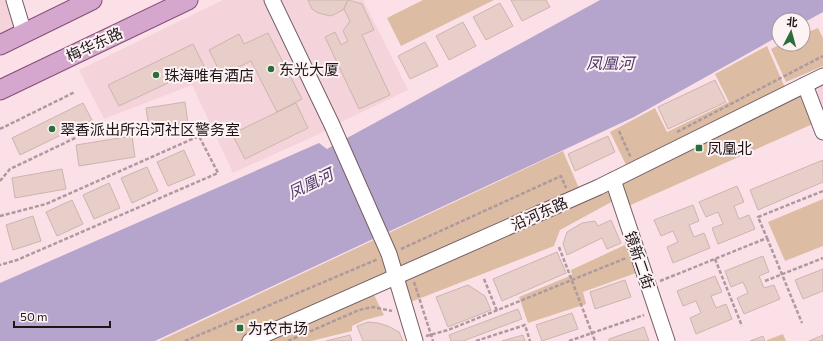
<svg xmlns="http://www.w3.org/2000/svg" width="823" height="341" font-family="Commissioner,'Noto Sans SC',sans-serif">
	<rect width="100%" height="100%" fill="#fbe1e7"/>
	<g fill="#f5d3db">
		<path d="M0,0h11l11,32 -22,10z"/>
		<path d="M223,0h45l62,129 -97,44 -41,-88 -88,34 -25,-49z"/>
		<path d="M271,0h92l45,90 -75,36z"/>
		<path d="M823,78v51l-16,-43z"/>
	</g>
	<g fill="#dcbda4">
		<path d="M423,0h71l-93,46 -14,-28z"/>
		<path d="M818,28l5,10v28l-37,16 -15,-33 10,-5h22v-10z"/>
		<path d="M767,46l19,44 -159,77 -17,-35 45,-24 12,24 62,-30 -14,-28z"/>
		<path d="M804,89l11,34 -189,84 -8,-24z"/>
		<path d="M563,151l18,42 -336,148h-86z"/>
		<path d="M611,186l4,14 -55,30 -6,16 -146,57 -7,-24z"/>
		<path d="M823,199v47l-38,15 -17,-39z"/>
		<path d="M625,245l11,28 -53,19 3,12 -58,19 -9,-26 53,-22 -1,-5z"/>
		<path d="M372,291l12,24 -19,5 -13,6v5l-41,10h-44z"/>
		<path d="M783,334l3,7h-19v-1z"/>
	</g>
	<path fill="#b5a4cb" d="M600,0h223v12l-20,11v-3h-24v16l-145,81 -479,224h-155v-58l319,-140 8,6z"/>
	<g fill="#e7cec8" stroke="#ccb4af">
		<path d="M308,0h40l-5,10 -12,6 -13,-3 -6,-4z"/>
		<path d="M348,0l14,4 12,26 -12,5 28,60 -31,14 -34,-72 10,-5 6,13 7,-4 -5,-10 7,-10 -6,-12z"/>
		<path d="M511,0h35l4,7 -28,14z"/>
		<path d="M500,3l13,23 -27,14 -13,-23z"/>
		<path d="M463,22l13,24 -27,14 -13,-24z"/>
		<path d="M268,33l34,66 -25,13 -26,-51 -43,21 -5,-9 14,-7 -8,-16 30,-16 5,10z"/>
		<path d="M425,42l13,24 -28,13 -12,-23z"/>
		<path d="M193,44l11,22 -85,40 -11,-21z"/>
		<path d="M715,80l11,22 -58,27 -10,-22z"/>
		<path d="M185,102l3,21 -39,5 -3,-20z"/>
		<path d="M83,103l9,17 -72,35 -8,-17z"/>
		<path d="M296,103l12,25 -63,31 -13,-25z"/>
		<path d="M132,136l3,21 -56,9 -3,-21z"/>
		<path d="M608,136l7,16 -40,19 -7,-17z"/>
		<path d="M184,150l11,25 -27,11 -11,-24z"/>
		<path d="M823,160v22l-65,28 -8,-20z"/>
		<path d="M147,167l11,24 -26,12 -11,-25z"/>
		<path d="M62,169l4,20 -51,9 -3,-20z"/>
		<path d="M109,183l11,25 -26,11 -11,-24z"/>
		<path d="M737,186l7,16 -10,4 5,13 10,-4 6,14 -37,15 -6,-16 11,-4 -5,-12 -12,5 -7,-15z"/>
		<path d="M72,200l11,24 -26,12 -11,-24z"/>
		<path d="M693,205l6,16 -10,4 5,12 10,-4 6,15 -37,15 -6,-16 11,-5 -5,-11 -12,5 -7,-16z"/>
		<path d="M33,216l8,25 -28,9 -7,-25z"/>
		<path d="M611,220l10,23 -14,6 -5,-11 -35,17 -4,-11 4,-12 15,-9 13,-2 3,5z"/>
		<path d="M557,252l9,21 -64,28 -9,-22z"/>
		<path d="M763,256l6,16 -10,4 5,12 10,-3 6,14 -36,15 -7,-16 11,-5 -5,-11 -12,5 -6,-16z"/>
		<path d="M823,269v22l-20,8 -8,-19z"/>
		<path d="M715,276l7,16 -11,4 5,12 10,-4 6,15 -36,15 -6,-16 11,-5 -5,-12 -13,5 -6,-15z"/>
		<path d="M625,280l6,17 -36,12 -5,-17z"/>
		<path d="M468,285l17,11 6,14 -43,17 -12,-30z"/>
		<path d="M518,309l4,10 -59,22h-12l-2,-6z"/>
		<path d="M572,313l6,16 -36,12 -6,-16z"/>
		<path d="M368,322l10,1 10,3 11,6 4,9h-40l-6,-15z"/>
		<path d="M644,327l5,14h-40v-2z"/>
		<path d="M350,335l2,6h-26z"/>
		<path d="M523,335l2,6h-23z"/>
		<path d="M823,335v6h-14z"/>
		<path d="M763,336l2,5h-15z"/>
	</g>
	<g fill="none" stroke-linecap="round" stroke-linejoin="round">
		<defs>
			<g id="minor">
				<path d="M14,0l10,33"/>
				<path d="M272,0l60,125 57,129 26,87"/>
				<path d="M805,85l18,47"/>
				<path d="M613,180l54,161"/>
				<path d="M250,341l349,-154 224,-111"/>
			</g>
			<g id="major">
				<path d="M0,45l92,-45"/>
				<path d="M0,90l188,-90"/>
			</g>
		</defs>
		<use href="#minor" stroke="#745f64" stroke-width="17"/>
		<use href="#major" stroke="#844e78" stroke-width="21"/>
		<g stroke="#ad999e" stroke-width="2.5" stroke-dasharray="4 2" stroke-linecap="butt">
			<path d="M0,129l75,-37"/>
			<path d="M619,131l12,27"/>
			<path d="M677,132l146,-76"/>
			<path d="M0,181l10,-12 82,-39"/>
			<path d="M0,216l46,-12 153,-68 19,37 -201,87 -17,5"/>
			<path d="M767,238l35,85"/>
			<path d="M559,247l36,94"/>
			<path d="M401,249l160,-73 5,12"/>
			<path d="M715,259l27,67"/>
			<path d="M484,279l13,32"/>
			<path d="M660,281l107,-43 -9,-21 65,-26"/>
			<path d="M765,281l58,-23"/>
			<path d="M414,282l19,59"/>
			<path d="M426,336l22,-6 178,-72"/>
			<path d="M185,341l193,-82"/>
			<path d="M288,341l71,-31 14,-3 19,4"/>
			<path d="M476,341l49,-16 5,16"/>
			<path d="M569,341l75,-26"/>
		</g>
		<use href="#minor" stroke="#fff" stroke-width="15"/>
		<use href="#major" stroke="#d6a7ce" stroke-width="19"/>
	</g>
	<g fill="#2c6e39" stroke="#fdf3f5" stroke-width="1.5">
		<circle cx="271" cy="69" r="4"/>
		<circle cx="156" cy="75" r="4"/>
		<circle cx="52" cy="129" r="4"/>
		<rect x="695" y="144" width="8" height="8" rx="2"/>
		<rect x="236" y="324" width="8" height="8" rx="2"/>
	</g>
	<g text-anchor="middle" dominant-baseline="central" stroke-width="4" stroke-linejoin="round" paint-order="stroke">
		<g font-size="15" fill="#1e1517" stroke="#fdf3f5">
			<text transform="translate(94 44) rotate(-25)">梅华东路</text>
			<text transform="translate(539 213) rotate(-24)">沿河东路</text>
			<text transform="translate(640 260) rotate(71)">镜新二街</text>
		</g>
		<g font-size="15" fill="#1e1517" stroke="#fdf3f5" text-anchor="start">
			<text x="279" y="69">东光大厦</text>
			<text x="164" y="75">珠海唯有酒店</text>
			<text x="60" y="129">翠香派出所沿河社区警务室</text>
			<text x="707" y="148">凤凰北</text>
			<text x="248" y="328">为农市场</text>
		</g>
		<g font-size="16" font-style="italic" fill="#50376a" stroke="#fdf3f5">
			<text x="610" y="62">凤凰河</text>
			<text transform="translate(310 183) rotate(-26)">凤凰河</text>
		</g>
	</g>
	<g transform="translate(791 32) rotate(6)"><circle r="19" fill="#fdf3f5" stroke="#a49a9c"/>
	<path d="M0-3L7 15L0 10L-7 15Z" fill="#2c6e39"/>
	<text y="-6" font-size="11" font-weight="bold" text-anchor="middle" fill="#1e1517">北</text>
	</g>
	<path d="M14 321v6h96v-6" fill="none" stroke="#1e1517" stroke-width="2"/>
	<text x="20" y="321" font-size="12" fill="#1e1517" stroke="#fdf3f5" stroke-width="3" paint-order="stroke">50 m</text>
</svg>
